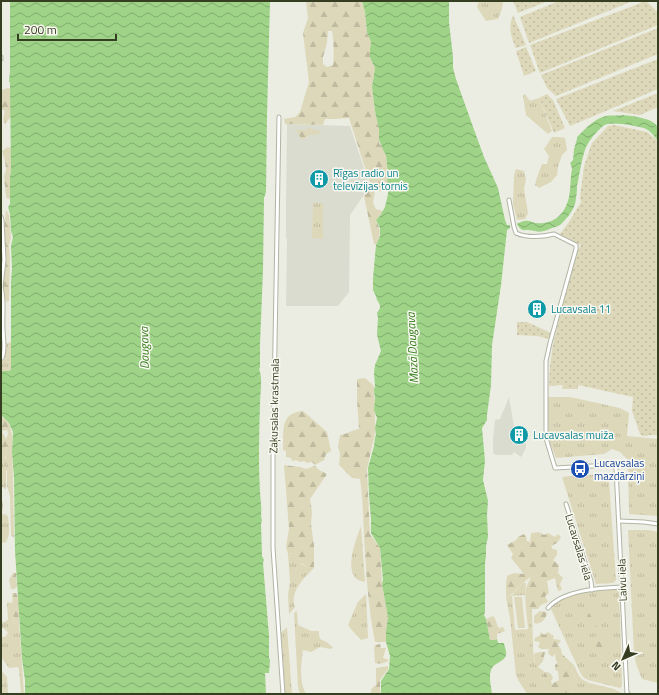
<svg xmlns="http://www.w3.org/2000/svg" width="659" height="695" font-family="'Titillium Web',sans-serif">
	<defs>
		<pattern id="grass-tufts" width="24" height="20" patternUnits="userSpaceOnUse"><rect width="24" height="20" fill="#ded8ba"/><path d="M3 7l-1-3M5 7V3M7 7l1-3M15 17l-1-3M17 17v-4M19 17l1-3" fill="none" stroke="#bfbaa0"/></pattern>
		<pattern id="forest-firs" width="22" height="20" patternUnits="userSpaceOnUse"><rect width="22" height="20" fill="#ded8ba"/><path d="M5 1l3.5 6h-7zM16 11l3.5 6h-7z" fill="#bfbaa0"/></pattern>
		<pattern id="garden-dots" width="8" height="8" patternUnits="userSpaceOnUse"><rect width="8" height="8" fill="#ded8ba"/><path d="M2 2h.1M6 6h.1" fill="none" stroke="#bfbaa0" stroke-width="1.8" stroke-linecap="round"/></pattern>
		<pattern id="water-waves" width="16" height="10" patternUnits="userSpaceOnUse"><rect width="16" height="10" fill="#9ed388"/><path d="M0 5q4-4 8 0t8 0" fill="none" stroke="#82ad6f"/></pattern>
	</defs>
	<rect width="100%" height="100%" fill="#ebede2"/>
	<g fill="#dbdcd0">
		<path d="M287,124l63,2 20,60 -20,29 -1,77 -11,14h-52l1,-67 -1,-1v-40z"/>
		<path d="M509,397l8,48 9,-2v5l-5,9 -7,-5 -2,3h-16l-3,-2v-14l2,-19 5,-1z"/>
	</g>
	<g fill="url(#grass-tufts)">
		<path d="M479,1h24l-1,8 -4,10 -12,2 -9,-14z"/>
		<path d="M525,94l5,7 9,-3 13,33 -4,3 -22,-19 -3,-19z"/>
		<path d="M552,137h7l6,1 2,12 -5,5 -4,12 -1,8 -6,7 -12,6 -4,-3 1,-5 6,-16h5l2,-8 -5,-7z"/>
		<path d="M516,169l8,2 2,8 -2,10 4,24 -3,6 -8,1 -4,-16 1,-28z"/>
		<path d="M313,203h10v36l-11,-1z"/>
		<path d="M11,342v28l-3,1h-7v-10l4,-2 -1,-15z"/>
		<path d="M548,397h22l50,11 9,5 -2,23 31,3v77l-29,-2 -1,-54 -8,-8 -8,-3 -8,5 -48,4 -8,-20z"/>
		<path d="M6,445l1,5 -2,8 5,9 -4,4v18h-1l-4,-3v-37l3,1z"/>
		<path d="M601,474l8,6 7,100 -3,3 -17,1 -34,-107z"/>
		<path d="M1,500l2,2c0,4 0,7 -1,11l2,2 2,-1 2,3c1,8 3,19 -3,26l-4,-1z"/>
		<path d="M361,526l4,56c-25,-3 -9,-42 -4,-56z"/>
		<path d="M628,530h20l10,2v151l-16,-4 -6,-15 -2,-11z"/>
		<path d="M295,553l2,2 4,9 9,4h4c-7,7 -19,18 -20,29 -1,3 0,7 1,10l-6,7 -1,-19 2,-13 -2,-28z"/>
		<path d="M524,582l2,2 -1,11 -13,1 3,34 13,-1 -2,-20 6,-1 1,41 2,17 3,1 7,5 -2,5 4,17h-20l-10,-16 -1,-3 -6,-57 -4,-21 6,-2z"/>
		<path d="M618,589l1,2 2,54 1,41 -2,2 -32,-8 -5,-3 -3,-5 -29,-63c5,-16 52,-18 67,-20z"/>
		<path d="M366,594l2,44 -7,2 -11,-12 -2,-3 10,-23z"/>
		<path d="M7,602l6,1 1,21 5,-2 5,72h-3l-2,-25 -1,-2 -9,1 -8,-11v-20h4l3,-4 -2,-3 -5,-3v-5h5v-2h2z"/>
		<path d="M297,611l1,14 13,6h8c0,11 2,7 9,12 0,0 4,4 5,4l-2,2 -11,-2 -9,5 -8,-2c-2,13 -4,32 3,44h-6l-2,-7 -4,-74z"/>
		<path d="M287,627l5,67h-6l-1,-2 -4,-59z"/>
		<path d="M574,665l5,11 4,4 6,3 25,6 7,4v1h-50l1,-6 5,-7 -6,-11z"/>
		<path d="M1,670l6,7 1,17h-7z"/>
	</g>
	<g fill="url(#forest-firs)" fill-rule="evenodd">
		<path d="M306,1h56l3,11 2,20 4,10 -1,7v7l5,12 -3,19 3,24 4,19v13l4,5 1,4 2,3 2,19 -1,8 1,5 -6,4 -7,-1 -2,13 3,6 7,2 -3,5 -4,4c5,12 5,13 0,25l-2,-1 -10,-48 7,-10 -22,-68 -14,1h-10l-2,6 -38,-1 -1,-5 11,-2 5,-5 9,-30 -6,-49 5,-15zM328,31h4c2,12 2,23 1,34l-6,2 -4,-3v-7l4,-14z"/>
		<path d="M8,88l3,1 2,25 -8,10 -2,-5 2,-8 -4,-2v-19z"/>
		<path d="M309,127l5,3h5l1,3 -5,2h-6l-5,4h-3l-3,-6 -4,-3h12z"/>
		<path d="M8,147l4,2v48l-4,2 -2,-2 -2,-21 2,-6 -1,-9 -3,-10z"/>
		<path d="M6,210l3,5 2,22 -2,9 1,12 -1,43 -3,1 -3,-12 1,-59z"/>
		<path d="M365,378l7,6 2,3 1,31v15l-8,36 2,47 1,18 10,14 2,36 6,33 -2,14v11h-11c-7,-35 -9,-71 -11,-107 -1,-19 -1,-37 -4,-56l-8,-1 -13,-13 1,-11 -2,-7 2,-12c8,-1 11,-5 19,-6l-2,-29v-21z"/>
		<path d="M303,411l24,21 4,19 -5,3 -2,6 -9,5 -3,-3 -5,1 -3,-2 -4,1 -4,-2 -4,1 -1,-3 -5,-1v-6l-3,-1c1,-19 -4,-37 20,-39z"/>
		<path d="M1,416l8,7 3,11 2,103 -3,-1 -1,-40 -3,-10v-16l3,-3 -4,-4c-1,-6 1,-11 1,-17l-3,4 -3,-1v-16h2l3,6 2,-5 -1,-4 -5,1 -1,-6z"/>
		<path d="M284,465l16,2 6,2 9,-3 4,4 8,4 -17,25 2,13 -1,12 3,22v22h-4l-13,-7v-6l-2,-2 -7,1 -2,-7 3,-18z"/>
		<path d="M539,532l5,3 4,-2 7,4 3,-3 3,3 -4,6 -6,3 2,3 4,1v5l-4,5 6,5 -1,8 5,5 -3,6 2,6 -4,1 -3,-13 -8,3 2,12 -4,3 3,6 -7,3 -3,4h-12c-1,-15 -2,-19 5,-32 -10,5 -14,16 -25,20v-14l1,-7 7,-3 10,1 -13,-16 2,-4 -6,-9 9,-5 2,-3 6,-3 2,2 1,5 3,1 1,-9z"/>
		<path d="M13,573h3l1,14 -3,2h-3l-2,-9z"/>
		<path d="M12,593h4c5,8 2,19 3,29l-5,2z"/>
		<path d="M540,611l6,1 1,2c-2,6 -7,11 -13,9v-7z"/>
		<path d="M596,611l3,5 -7,3 6,9v5l-7,-3 -4,-13 1,-3z"/>
		<path d="M493,616c4,4 3,8 6,12l4,-1 2,4 -8,3v5l-2,1h-5l-4,-21z"/>
		<path d="M541,632l3,3 4,-3 6,4 -1,3 8,1 -3,5 3,4 1,5 12,11 -3,5 6,11 -5,7 -1,6h-24l-4,-17 2,-5h2l4,2 2,4 -2,3 1,3 7,-4 -1,-9 -3,-1v-5l3,-3 -2,-1 -1,-7 -3,3 -4,-4 1,-4h-8l-3,-2 2,-5 -6,-1 1,-3 4,-2z"/>
		<path d="M599,633h5l7,16 -4,7 -5,5 -4,-9 -7,-11z"/>
		<path d="M380,644l1,4h5l-3,10 6,2c-4,4 -10,4 -14,3l-1,-15 1,-3z"/>
		<path d="M539,652h6l-2,9 -5,6h-3l-1,-13z"/>
		<path d="M388,666v3l-8,11v14h-9c0,-5 1,-7 5,-9v-17z"/>
	</g>
	<g fill="url(#garden-dots)">
		<path d="M513,1h35l-30,12z"/>
		<path d="M559,1h74l-104,42 -9,-26z"/>
		<path d="M646,1l12,11v13l-118,48 -10,-28z"/>
		<path d="M513,15l13,30 -10,3c-5,-11 -8,-21 -3,-33z"/>
		<path d="M658,28v26l-102,42 -9,-8 -6,-13z"/>
		<path d="M526,47l10,24 -12,5 -8,-25z"/>
		<path d="M658,59v30l-88,37 -14,-27z"/>
		<path d="M658,93v14l-18,8 -27,-4z"/>
		<path d="M547,94l6,6 12,28 -11,5 -15,-35z"/>
		<path d="M614,125l33,7 11,9v294h-9l-2,1h-4l-3,-2 -8,-23 1,-14 -55,-12v4h-16l1,-4 -14,1 1,-20 3,-22 17,-68 7,-24 4,-7 -21,-11 9,-12 12,-20 -1,-4 4,-32 8,-23 16,-17z"/>
		<path d="M517,322h10l22,10 2,2 -2,5 -12,-3 -20,-1z"/>
	</g>
	<path fill="#ded8ba" d="M514,597h8l3,31h-7z"/>
	<g fill="url(#water-waves)">
		<path d="M10,1h260l-3,115 -1,76 -2,6 -1,72 -3,74v24l-1,1c4,9 1,25 1,34 -1,34 -2,68 1,102 1,5 -1,10 1,15l-1,4 1,32 2,4 -1,3 6,73v22l1,2 -1,13h-4l1,21 -241,-1v-13l-3,-21 -7,-108 -1,-73 -2,-27 1,-19 -4,-9 -8,-8v-44h7l3,-1v-88l1,-14 -1,-22 2,-9 -2,-6 -1,-17 -2,-7 2,-3v-28l1,-3 -1,-90 -1,-2 1,-10z"/>
		<path d="M362,1h87v21l4,35v11l3,11 16,45 12,33 14,31 7,32 2,5h3v3l-3,2 -6,55 -9,60 -1,40 -4,30v5l-5,8 3,33 -2,19 5,21 -1,14 1,22 -2,9v9l-1,9v48l-1,3 2,4 4,21h5l2,-1 1,4h6c0,3 2,6 2,9 2,9 -11,10 -14,16 -4,7 -1,18 0,26h-111v-13l8,-12 1,-13 -4,-14v-11l2,-14 -6,-33 1,-4 -3,-32 -9,-15v-14l-2,-24 -1,-27 6,-22 1,-9 1,-2 -1,-7 2,-10 -3,-8 1,-12 -1,-8 1,-4 -1,-13 1,-8 6,-14 -4,-16 1,-17 -1,-5c4,-6 4,-7 0,-13 -1,-4 -2,-6 -4,-10v-12l3,-33 4,-9v-8l-4,-8 4,-4 5,-9 3,-13v-7l-1,-5 1,-8 -2,-19 -2,-3 -5,-12v-10l-4,-19 -3,-24 3,-19 -5,-11v-8l1,-7 -4,-10 -2,-20z"/>
		<path d="M623,115c9,1 32,3 35,13 1,4 0,10 0,13 -4,-5 -8,-11 -14,-13 -8,-2 -35,-8 -41,-2 -7,6 -13,13 -17,21 -4,10 -7,29 -9,39 0,6 -1,13 -2,18 -2,7 -11,19 -17,22 -2,1 -4,1 -6,2 -5,2 -11,5 -17,3 -8,-2 -14,2 -18,-7 3,-2 8,-4 12,-3 2,0 3,1 6,2 18,2 30,-8 34,-26 2,-9 1,-19 3,-28l-1,-4 -1,-2 3,-3 1,-11 3,-10v-2c8,-8 18,-19 29,-21 5,-1 12,0 17,-1z"/>
	</g>
	<g fill="none" stroke-linecap="round" stroke-linejoin="round">
		<defs>
			<g id="minor">
				<path d="M1,57v2"/>
				<path d="M279,117l-6,339v92l10,146"/>
				<path d="M509,200l5,27 2,6c10,5 27,4 38,1l22,11v4l-26,94 -4,18v77l9,30 55,-3h4l2,3 11,226"/>
				<path d="M1,217l1,3 2,40 -3,27"/>
				<path d="M1,287c4,14 1,28 2,42 0,9 3,21 -1,29"/>
				<path d="M566,504l25,77 1,9"/>
				<path d="M619,521l25,1 14,2"/>
				<path d="M548,608c15,-18 52,-20 74,-21"/>
			</g>
			<path id="tertiary" d="M627,694h1"/>
		</defs>
		<use href="#minor" stroke="#b1b5a4" stroke-width="5"/>
		<use href="#tertiary" stroke="#b1b5a4" stroke-width="5.5"/>
		<use href="#minor" stroke="#fff" stroke-width="3"/>
		<use href="#tertiary" stroke="#fff" stroke-width="3.5"/>
	</g>
	<defs>
		<symbol id="building-disc" viewBox="-11 -11 22 22"><circle r="9.5" fill="#0f9aa8" stroke="#f9f9f2"/><path d="M-4-6H4V6H1V3H-1V6H-4ZM-2.5-4.3h1.7v1.8h-1.7ZM.8-4.3h1.7v1.8H.8ZM-2.5-1h1.7V.8h-1.7ZM.8-1h1.7V.8H.8Z" fill="#fff"/></symbol>
		<symbol id="bus-disc" viewBox="-11 -11 22 22"><circle r="9.5" fill="#1a4fb4" stroke="#f9f9f2"/><path d="M-5-6H5V4H4V6H2V4H-2V6H-4V4H-5ZM-3.5-4V0h7V-4ZM-3.5 1.2v1.5H-2V1.2ZM2 1.2v1.5H3.5V1.2Z" fill="#fff"/></symbol>
	</defs>
	<g fill-rule="evenodd">
		<use href="#building-disc" x="308" y="168" width="22" height="22"/>
		<use href="#building-disc" x="526" y="298" width="22" height="22"/>
		<use href="#building-disc" x="508" y="424" width="22" height="22"/>
		<use href="#bus-disc" x="569" y="458" width="22" height="22"/>
	</g>
	<g text-anchor="middle" dominant-baseline="central" stroke-width="3" stroke-linejoin="round" paint-order="stroke">
		<g font-size="11" fill="#0d838f" stroke="#f9f9f2" text-anchor="start">
			<text x="333" y="173">Rīgas radio un<tspan x="333" dy="13">televīzijas tornis</tspan></text>
			<text x="551" y="309">Lucavsala 11</text>
			<text x="533" y="435">Lucavsalas muiža</text>
		</g>
		<g font-size="11" fill="#363e21" stroke="#f9f9f2">
			<text transform="translate(274 406) rotate(-89)">Zaķusalas krastmala</text>
			<text transform="translate(579 547) rotate(73)">Lucavsalas iela</text>
			<text transform="translate(622 580) rotate(-92)">Laivu iela</text>
		</g>
		<g font-size="11" fill="#164399" stroke="#f9f9f2" text-anchor="start">
			<text x="594" y="463">Lucavsalas<tspan x="594" dy="13">mazdārziņi</tspan></text>
		</g>
		<g font-size="12" font-style="italic" fill="#357c1a" stroke="#f9f9f2">
			<text transform="translate(144 348) rotate(-91)">Daugava</text>
			<text transform="translate(412 348) rotate(-93)">Mazā Daugava</text>
		</g>
	</g>
	<rect width="659" height="695" fill="none" stroke="#363e21" stroke-width="4"/>
	<g transform="translate(623 659) rotate(225)" stroke="#f9f9f2" stroke-width="3" paint-order="stroke">
	<path d="M0-3L7 15L0 10L-7 15Z" fill="#363e21"/>
	<text y="-6" font-size="11" font-weight="bold" text-anchor="middle" fill="#363e21">N</text>
	</g>
	<path d="M18 34v6h98v-6" fill="none" stroke="#363e21" stroke-width="2"/>
	<text x="24" y="34" font-size="12" fill="#363e21" stroke="#f9f9f2" stroke-width="3" paint-order="stroke">200 m</text>
</svg>
